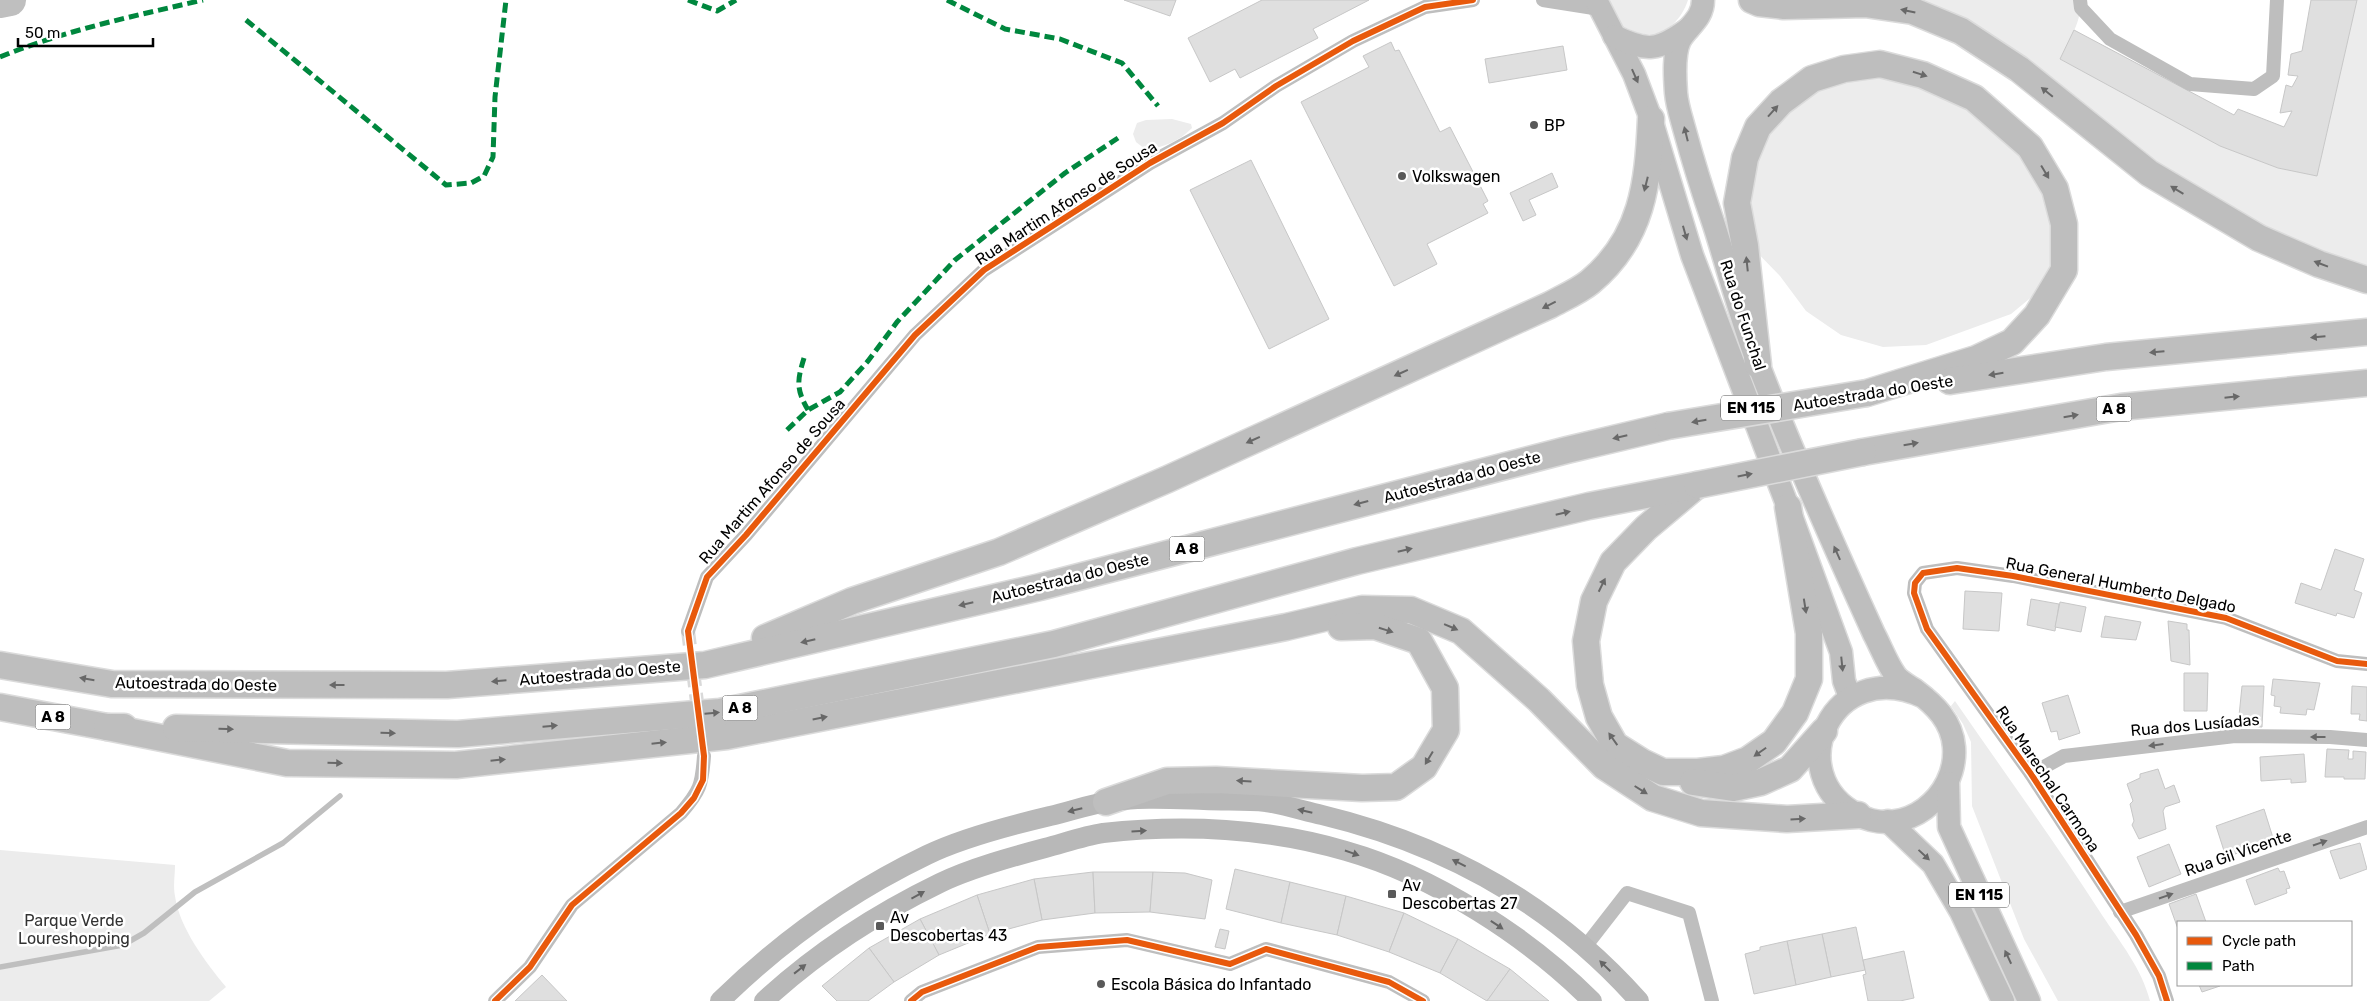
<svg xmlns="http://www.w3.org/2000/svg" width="2367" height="1001" font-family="Rubik,sans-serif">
	<rect width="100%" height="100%" fill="#fff"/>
	<g fill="#ececec">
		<path d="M1608,0h80c-8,25 -31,43 -57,30 -5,-2 -11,-4 -14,-8 -4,-6 -6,-15 -9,-22z"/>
		<path d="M1920,0h160c3,21 -12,41 -20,59l160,87 58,22 39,8 40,-176h10v267l-102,-38 -110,-63z"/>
		<path d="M1844,69l92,12 110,93 18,96 -53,44 -85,31 -43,2 -42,-12 -35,-24 -26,-35 -37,-38 13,-104z"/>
		<path d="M1172,119l19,5 1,4c-13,13 -28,20 -47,21l-9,-7 -3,-8 4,-11 9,-3z"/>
		<path d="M1955,701c49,71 100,141 147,214 18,27 40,54 48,86h-92l-34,-62 -52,-133 -1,-64 -8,-18 -12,-18z"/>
		<path d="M0,850l175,15c0,10 -2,21 0,31 4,31 31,67 51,91l-17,14h-209z"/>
	</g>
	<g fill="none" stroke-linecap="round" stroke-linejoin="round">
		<path stroke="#bfbfbf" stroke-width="5.5" d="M0,967l123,-22 21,-12 51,-41 88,-49 57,-47"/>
		<path stroke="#bfbfbf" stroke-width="32" d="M0,2l10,-2"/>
	</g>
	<g fill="#dfdfdf" stroke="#c7c7c7">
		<path d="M1124,0h52l-6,16z"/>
		<path d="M1262,0h107l-56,29 5,9 -78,40 -5,-9 -25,13 -22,-44z"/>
		<path d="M2311,0h46l-40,176 -39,-8 -58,-22 -160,-87 14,-29 160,85 4,-6 46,18 8,-16 -12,2 6,-28 6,2 6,-11 -10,-1 3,-21 11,-3z"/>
		<path d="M1391,42l4,9 4,-1 41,82 10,-5 38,74 -5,3 5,9 -61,31 10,20 -43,22 -93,-184 68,-35 -6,-11z"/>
		<path d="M1563,46l4,24 -78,13 -4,-24z"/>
		<path d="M1251,160l78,159 -60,30 -79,-159z"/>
		<path d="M1552,173l6,14 -29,13 7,15 -13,6 -13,-28z"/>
		<path d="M2335,549l29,10 -10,31 8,3 -8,25 -17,-5 -1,3 -41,-13 6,-20 20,7z"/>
		<path d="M1965,591l37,2 -3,38 -36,-2z"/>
		<path d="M2031,599l28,5 -4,27 -28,-6z"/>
		<path d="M2060,602l26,5 -5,25 -26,-5z"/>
		<path d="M2105,616l36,6 -5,18 -35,-3z"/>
		<path d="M2168,621l19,3v6h2l1,35 -19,-4z"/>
		<path d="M2184,673h24l-1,38h-23z"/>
		<path d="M2273,679l47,4 -6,27 -7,-1 -1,6 -26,-2 1,-6 -7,-1 1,-10 -4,-1z"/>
		<path d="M2242,686h22l-2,41 -24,-1z"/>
		<path d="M2352,686l15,1v34l-8,-1 1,-6h-9z"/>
		<path d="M2068,695l12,38 -21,7 -2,-9 -6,1 -9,-29z"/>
		<path d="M2327,749l22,1 -1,9h5v-8l13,1 -1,27h-21v-2h-19z"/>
		<path d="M2304,754l2,28 -15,1v-4l-30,2 -1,-24z"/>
		<path d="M2158,769l7,20 9,-4 6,17 -15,5 -2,4 3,18 -27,10 -7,-14 2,-4 -4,-17 3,-3 -6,-17 13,-6v-4z"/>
		<path d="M2264,809l10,32 -48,16 -10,-31z"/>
		<path d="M2360,843l7,26 -27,10 -10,-28z"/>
		<path d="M2169,844l12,30 -32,13 -12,-30z"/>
		<path d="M2278,868l2,4 4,-1 6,17 -4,1 1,4 -32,12 -9,-25z"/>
		<path d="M1235,869l55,13 -9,41 -55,-14z"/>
		<path d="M1093,872l2,41 -53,7 -8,-41z"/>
		<path d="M1093,872h60l-3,40 -55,1z"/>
		<path d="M1153,872l32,1 27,7 -7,39 -55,-7z"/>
		<path d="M1034,879l8,41 -52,14 -13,-39z"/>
		<path d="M1290,882l56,14 -9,39 -56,-12z"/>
		<path d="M2196,894l10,28h-28v7l-9,-25z"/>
		<path d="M977,895l13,39 -51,21 -19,-36z"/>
		<path d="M1346,896l58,17 -15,39 -52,-17z"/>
		<path d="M1404,913l54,26 -18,34 -51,-21z"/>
		<path d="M920,919l19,36 -45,27 -25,-34z"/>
		<path d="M1856,927l9,43 -34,7 -9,-43z"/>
		<path d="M1220,929l9,2 -4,18 -10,-2z"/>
		<path d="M1822,934l9,43 -35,8 -9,-44z"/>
		<path d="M1458,939l52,30 -23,32 -47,-28z"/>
		<path d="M1787,941l9,44 -42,9 -9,-40 15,-4v-3z"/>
		<path d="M869,948l25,34 -26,19h-31l-15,-15z"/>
		<path d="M1904,951l10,47 -14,3h-32l-5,-26 3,-1 -3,-14z"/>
		<path d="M1510,969l39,32h-62z"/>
		<path d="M542,975l25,26h-52z"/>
		<path d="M2199,985h20l1,1 -18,6z"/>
	</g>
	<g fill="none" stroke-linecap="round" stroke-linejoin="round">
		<path stroke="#d9d9d9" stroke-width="14" stroke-dasharray="14 7" stroke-linecap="butt" d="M688,631l11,87"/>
		<defs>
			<g id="primary">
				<path d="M1596,0l38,74 17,45 41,136 96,252 53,145 3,29 6,16"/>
				<path d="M1703,0c0,19 -15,26 -23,40 -7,14 -5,38 -4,53 1,12 5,24 8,35 9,33 19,65 30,97 15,47 27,95 45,141 35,91 75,180 115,268 7,13 13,30 22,42 5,6 13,10 19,14 20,15 37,31 39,57 4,50 -50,92 -96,68 -79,-40 -26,-161 66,-118"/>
				<path d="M1614,36c33,16 44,15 74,-7"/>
				<path d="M1948,783l1,44 80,174"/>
				<path d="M1888,821l45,43 28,48 42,89"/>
			</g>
			<g id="highway">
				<path d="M1752,0l7,3 25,3 81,-2 48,7 48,20 58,38 130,104 110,65 60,26 48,16"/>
				<path d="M1758,365l-13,-119 -8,-43 8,-45 13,-31 23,-25 31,-23 32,-10 36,-5 43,11 51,23 56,49 25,42 9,35v46l-27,45 -25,27 -36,17 -109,34"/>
				<path d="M1950,381l156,-24 261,-25"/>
				<path d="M1863,452l258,-45 246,-24"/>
				<path d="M1696,486l-50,42 -33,34 -19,39 -8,40 4,44 9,32 16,28 27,17 21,10h35l26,-3 24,-9 26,-18 21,-29 14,-34v-46l-21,-126"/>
				<path d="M765,638l87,-37 147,-49 169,-73 382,-174c13,-7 29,-14 40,-23 53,-44 58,-99 61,-163"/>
				<path d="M0,665l112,19 335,1 258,-20 335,-78 527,-137 101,-24"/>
				<path d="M0,707l107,20h17"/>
				<path d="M107,727l180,36 169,2 271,-29 559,-109 76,-18 49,1 50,21 78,69 65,66 49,32 48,15 86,6 71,-4"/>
				<path d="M176,728l282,6 262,-22 334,-68 303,-83 232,-55 108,-21"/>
				<path d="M1693,782l40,6 28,-6 29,-13 34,-38"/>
				<path d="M1106,802l61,-21 49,-1 146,8 34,-1 28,-20 22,-37 -1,-42 -26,-47 -44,-15 -34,1"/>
			</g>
		</defs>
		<use href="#primary" stroke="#dbdbdb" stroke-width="25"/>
		<use href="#highway" stroke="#dbdbdb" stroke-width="29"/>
		<g stroke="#bebebe" stroke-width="14">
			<path d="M1543,0l57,9"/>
			<path d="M2080,0l1,8 29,31 80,45 64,5 19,-13 4,-76"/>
			<path d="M688,631l19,-54 39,-42 169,-200 69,-65 166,-107 73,-40 53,-37 77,-45 72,-34 48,-7"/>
			<path d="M2031,774l33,-18 171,-20 95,1 37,3"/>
			<path d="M2120,912l247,-85"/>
			<path d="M1585,947l42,-54 62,20 23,88"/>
			<path d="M495,1001l35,-34 42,-62 109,-92c19,-22 21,-28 23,-57"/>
			<path d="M911,1001l11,-9 116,-45 89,-7 103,24 36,-15 123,33 34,19"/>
			<path d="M2167,1001l-8,-25 -23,-41 -105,-161 -104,-145 -13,-36 1,-10 8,-10 34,-5 56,8 213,42 111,43 30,3"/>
		</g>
		<g stroke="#b8b8b8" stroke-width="20">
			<path d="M720,1001c61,-60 130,-109 207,-146 35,-17 85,-30 123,-39 19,-4 37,-11 56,-14 32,-5 66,-3 98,-2 21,1 42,0 62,2 19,3 38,9 56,13 125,30 231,89 317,186"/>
			<path d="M764,1001c52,-48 112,-87 176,-118 31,-15 71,-26 105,-35 19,-5 39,-12 58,-15 80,-9 166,-5 243,18 88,25 182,86 246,150"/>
		</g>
		<use href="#primary" stroke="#bebebe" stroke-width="22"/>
		<use href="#highway" stroke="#bebebe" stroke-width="26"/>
		<defs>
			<g id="highway-bridge">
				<path d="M1668,426l199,-33"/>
				<path d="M1697,485l166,-33"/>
			</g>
		</defs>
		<use href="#highway-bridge" stroke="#dbdbdb" stroke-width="29" stroke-linecap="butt"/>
		<use href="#highway-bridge" stroke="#bebebe" stroke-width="26"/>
		<g stroke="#00873e" stroke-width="5" stroke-dasharray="10 5" stroke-linecap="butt">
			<path d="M688,0l29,11 19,-11"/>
			<path d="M947,0l58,29 55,10 62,24 36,43"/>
			<path d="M246,20l200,165 25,-2 13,-7 9,-19 2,-60 11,-97"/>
			<path d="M0,57c66,-27 134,-41 203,-57"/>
			<path d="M804,358c-7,23 -8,31 4,52"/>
			<path d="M787,430l21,-20 32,-18 28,-31 29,-39 58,-62 110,-87 53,-35"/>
		</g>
		<defs>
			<g id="cycleway">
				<path d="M495,1001l35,-34 42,-62 109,-92 13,-15 9,-18 1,-24 -16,-125 19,-54 39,-42 169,-200 69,-65 166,-107 73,-40 53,-37 77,-45 72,-34 48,-7"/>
				<path d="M911,1001l11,-9 116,-45 89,-7 103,24 36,-15 123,33 34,19"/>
				<path d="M2167,1001l-8,-25 -23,-41 -105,-161 -104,-145 -13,-36 1,-10 8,-10 34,-5 56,8 213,42 111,43 30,3"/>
			</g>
		</defs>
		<use href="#cycleway" stroke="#fff" stroke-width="9"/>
		<use href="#cycleway" stroke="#e8590c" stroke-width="6"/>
	</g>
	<defs><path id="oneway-solid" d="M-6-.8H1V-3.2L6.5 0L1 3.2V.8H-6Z" transform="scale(1.25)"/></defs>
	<g fill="#686868">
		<use href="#oneway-solid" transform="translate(1908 11) rotate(-168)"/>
		<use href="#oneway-solid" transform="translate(1920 74) rotate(18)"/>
		<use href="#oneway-solid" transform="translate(1635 76) rotate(66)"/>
		<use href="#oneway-solid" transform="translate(2047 92) rotate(-141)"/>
		<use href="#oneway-solid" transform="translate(1773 111) rotate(-48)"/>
		<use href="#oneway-solid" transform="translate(1686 134) rotate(-104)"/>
		<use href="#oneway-solid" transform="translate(2045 172) rotate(59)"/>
		<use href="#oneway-solid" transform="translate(1646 184) rotate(104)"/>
		<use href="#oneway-solid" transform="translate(2177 190) rotate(-149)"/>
		<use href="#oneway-solid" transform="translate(1685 233) rotate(74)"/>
		<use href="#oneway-solid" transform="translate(1747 264) rotate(-96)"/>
		<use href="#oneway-solid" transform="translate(2321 264) rotate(-159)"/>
		<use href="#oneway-solid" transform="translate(1549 305) rotate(153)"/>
		<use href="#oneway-solid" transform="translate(2318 337) rotate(175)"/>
		<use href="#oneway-solid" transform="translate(2157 352) rotate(175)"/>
		<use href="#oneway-solid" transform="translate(1401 373) rotate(156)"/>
		<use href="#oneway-solid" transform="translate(1996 374) rotate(171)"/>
		<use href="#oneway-solid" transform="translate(2232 397) rotate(-6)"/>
		<use href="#oneway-solid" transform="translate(2071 416) rotate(-10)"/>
		<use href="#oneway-solid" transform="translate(1699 421) rotate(170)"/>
		<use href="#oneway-solid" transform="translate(1620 437) rotate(167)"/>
		<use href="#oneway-solid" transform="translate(1253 440) rotate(156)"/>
		<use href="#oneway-solid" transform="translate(1911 444) rotate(-10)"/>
		<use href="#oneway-solid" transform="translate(1745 475) rotate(-11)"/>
		<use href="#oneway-solid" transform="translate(1361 503) rotate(165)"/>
		<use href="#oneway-solid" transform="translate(1563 513) rotate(-13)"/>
		<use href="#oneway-solid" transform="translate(1405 550) rotate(-13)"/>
		<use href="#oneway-solid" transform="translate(1837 553) rotate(-114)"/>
		<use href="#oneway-solid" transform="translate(1602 585) rotate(-64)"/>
		<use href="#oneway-solid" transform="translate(966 604) rotate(167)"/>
		<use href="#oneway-solid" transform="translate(1805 606) rotate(81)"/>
		<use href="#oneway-solid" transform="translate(1451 627) rotate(23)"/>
		<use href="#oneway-solid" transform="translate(1386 630) rotate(18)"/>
		<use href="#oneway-solid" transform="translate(808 641) rotate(167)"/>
		<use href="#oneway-solid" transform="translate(1842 664) rotate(84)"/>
		<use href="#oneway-solid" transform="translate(87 679) rotate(-170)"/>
		<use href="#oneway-solid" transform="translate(499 681) rotate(175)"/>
		<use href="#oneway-solid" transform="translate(337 685) rotate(-180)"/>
		<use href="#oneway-solid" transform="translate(712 713) rotate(-5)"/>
		<use href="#oneway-solid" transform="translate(820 718) rotate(-11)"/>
		<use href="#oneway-solid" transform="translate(550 726) rotate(-5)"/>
		<use href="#oneway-solid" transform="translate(226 729) rotate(1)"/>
		<use href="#oneway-solid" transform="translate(388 733) rotate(1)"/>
		<use href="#oneway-solid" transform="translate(2318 737) rotate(-180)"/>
		<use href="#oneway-solid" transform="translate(1613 739) rotate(-125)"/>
		<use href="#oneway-solid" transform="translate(659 743) rotate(-6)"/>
		<use href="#oneway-solid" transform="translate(2156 745) rotate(173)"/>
		<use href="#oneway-solid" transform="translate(1760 752) rotate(145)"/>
		<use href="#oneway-solid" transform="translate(1429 758) rotate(121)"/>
		<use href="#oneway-solid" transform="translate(498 760) rotate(-6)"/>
		<use href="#oneway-solid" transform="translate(335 763) rotate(1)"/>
		<use href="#oneway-solid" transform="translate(1244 781) rotate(-177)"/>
		<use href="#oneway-solid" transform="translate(1641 790) rotate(32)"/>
		<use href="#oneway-solid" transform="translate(1798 819) rotate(-3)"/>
		<use href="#oneway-solid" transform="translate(2320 843) rotate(-19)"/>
		<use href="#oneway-solid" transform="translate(1924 855) rotate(43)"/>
		<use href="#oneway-solid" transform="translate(2166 896) rotate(-19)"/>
		<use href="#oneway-solid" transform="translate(2008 957) rotate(-115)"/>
	</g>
	<g fill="#656565">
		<use href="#oneway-solid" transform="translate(1075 810) rotate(166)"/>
		<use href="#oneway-solid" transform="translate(1305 811) rotate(-167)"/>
		<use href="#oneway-solid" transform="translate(1139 831) rotate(-3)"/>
		<use href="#oneway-solid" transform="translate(1352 853) rotate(19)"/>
		<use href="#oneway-solid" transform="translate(1459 863) rotate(-153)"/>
		<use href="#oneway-solid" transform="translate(918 895) rotate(-29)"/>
		<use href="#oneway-solid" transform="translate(1497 925) rotate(34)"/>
		<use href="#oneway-solid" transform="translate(1605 966) rotate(-136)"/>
		<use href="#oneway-solid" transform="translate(800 969) rotate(-38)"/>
	</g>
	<g fill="#595959" stroke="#fff" stroke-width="2">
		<circle cx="1534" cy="125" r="5"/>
		<circle cx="1402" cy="176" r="5"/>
		<rect x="1387" y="889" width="10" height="10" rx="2.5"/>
		<rect x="875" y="921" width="10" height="10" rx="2.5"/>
		<circle cx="1101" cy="984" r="5"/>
	</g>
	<g text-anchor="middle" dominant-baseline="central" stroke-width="5" stroke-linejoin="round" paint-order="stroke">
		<g fill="#fff" stroke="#4c4c4c" stroke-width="1">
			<rect x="1721" y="395.5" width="60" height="25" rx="4"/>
			<rect x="2096.5" y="396.5" width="35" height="25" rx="4"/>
			<rect x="1169.5" y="536.5" width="35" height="25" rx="4"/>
			<rect x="722.5" y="695.5" width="35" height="25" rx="4"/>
			<rect x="35.5" y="704.5" width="35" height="25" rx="4"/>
			<rect x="1949" y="882.5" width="60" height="25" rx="4"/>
		</g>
		<g font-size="15" font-weight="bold" fill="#000">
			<text x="1751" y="408">EN 115</text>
			<text x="2114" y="409">A 8</text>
			<text x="1187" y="549">A 8</text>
			<text x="740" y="708">A 8</text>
			<text x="53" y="717">A 8</text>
			<text x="1979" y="895">EN 115</text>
		</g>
		<g font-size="16" fill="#000" stroke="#fff" text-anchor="start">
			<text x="1544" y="125">BP</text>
			<text x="1412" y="176">Volkswagen</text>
			<text x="1402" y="885">Av<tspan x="1402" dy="18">Descobertas 27</tspan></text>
			<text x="890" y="917">Av<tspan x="890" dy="18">Descobertas 43</tspan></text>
			<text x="1111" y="984">Escola Básica do Infantado</text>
		</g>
		<g font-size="16" fill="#000" stroke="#fff">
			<text transform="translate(1066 203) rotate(-33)">Rua Martim Afonso de Sousa</text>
			<text transform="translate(1743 315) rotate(72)">Rua do Funchal</text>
			<text transform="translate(1873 393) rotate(-9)">Autoestrada do Oeste</text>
			<text transform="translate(1462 477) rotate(-15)">Autoestrada do Oeste</text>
			<text transform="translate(772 481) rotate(-49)">Rua Martim Afonso de Sousa</text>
			<text transform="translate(1070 578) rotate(-14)">Autoestrada do Oeste</text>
			<text transform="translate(2121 585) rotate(11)">Rua General Humberto Delgado</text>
			<text transform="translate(600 673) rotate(-5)">Autoestrada do Oeste</text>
			<text transform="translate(196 684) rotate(1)">Autoestrada do Oeste</text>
			<text transform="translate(2195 725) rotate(-5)">Rua dos Lusíadas</text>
			<text transform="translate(2048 779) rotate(56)">Rua Marechal Carmona</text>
			<text transform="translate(2238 853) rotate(-19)">Rua Gil Vicente</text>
		</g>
		<g font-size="16" fill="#333" stroke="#fff">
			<text x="74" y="920">Parque Verde<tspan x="74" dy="18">Loureshopping</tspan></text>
		</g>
	</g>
	<rect x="2177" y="921" width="175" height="65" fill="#ffffff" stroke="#999999"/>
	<rect x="2187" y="937" width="25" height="8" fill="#e8590c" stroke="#999999"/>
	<text x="2222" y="946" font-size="15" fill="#000000">Cycle path</text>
	<rect x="2187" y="962" width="25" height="8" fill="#00873e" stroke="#999999"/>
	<text x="2222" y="971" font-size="15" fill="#000000">Path</text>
	<path d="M18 38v8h135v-8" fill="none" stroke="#000000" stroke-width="2.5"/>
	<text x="25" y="38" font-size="15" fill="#000000" stroke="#ffffff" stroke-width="4" paint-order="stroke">50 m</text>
</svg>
